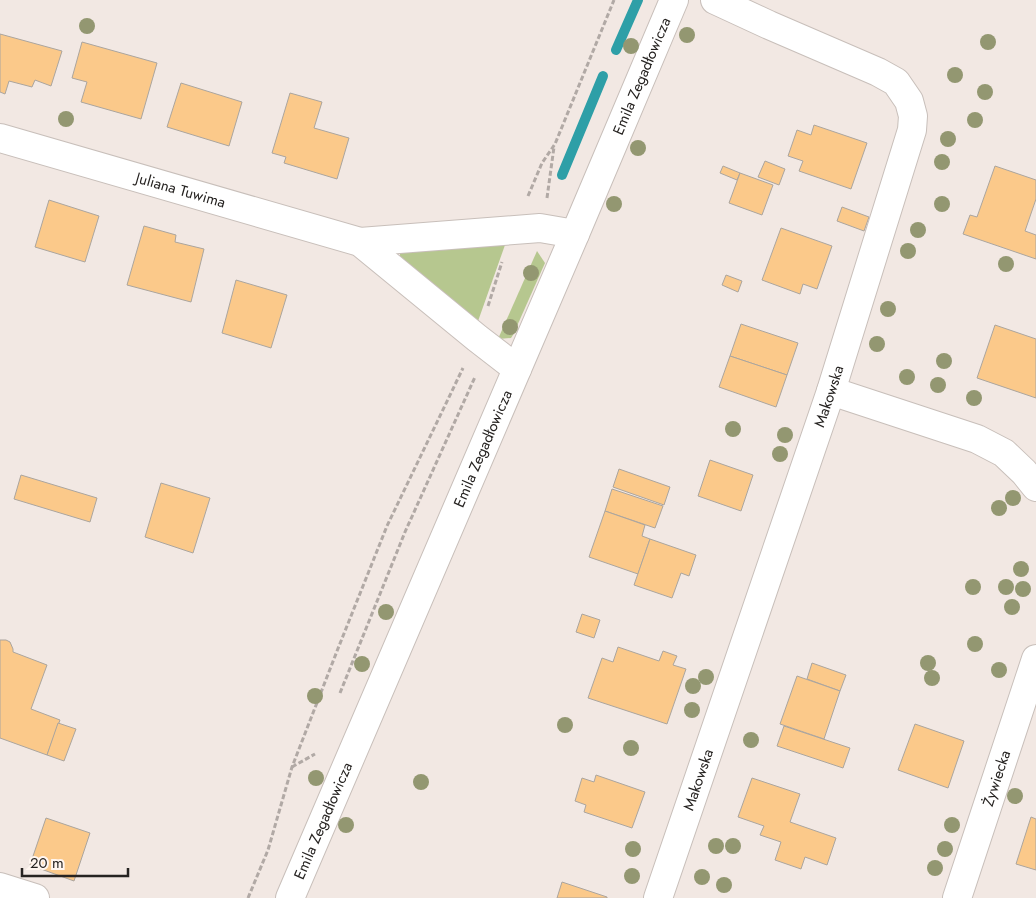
<svg xmlns="http://www.w3.org/2000/svg" width="1036" height="898" font-family="Jost,sans-serif">
	<rect width="100%" height="100%" fill="#f2e8e3"/>
	<g fill="#b6c78f">
		<path d="M505,245l-28,79 -77,-67v-4l3,-4z"/>
		<path d="M537,251l8,12 -32,72 -2,3 -13,1z"/>
	</g>
	<g fill="none" stroke-linecap="round" stroke-linejoin="round">
		<g stroke="#2e9fa7" stroke-width="10">
			<path d="M616,50l22,-50"/>
			<path d="M562,175l41,-99"/>
		</g>
	</g>
	<g fill="#fbc98a" stroke="#aba59e">
		<path d="M0,34l62,17 -11,35 -16,-6 -3,7 -23,-6 -4,13 -5,-2z"/>
		<path d="M82,42l75,21 -16,56 -60,-17 6,-20 -15,-4z"/>
		<path d="M181,83l61,19 -13,44 -62,-19z"/>
		<path d="M290,93l32,9 -8,26 35,10 -12,41 -53,-16 2,-6 -14,-4z"/>
		<path d="M814,125l53,18 -16,46 -52,-18 4,-10 -15,-5 9,-26 14,5z"/>
		<path d="M765,161l20,8 -6,16 -21,-8z"/>
		<path d="M723,166l17,7 -3,7 -17,-7z"/>
		<path d="M995,166l41,14v19l-11,32 11,4v24l-73,-25 7,-19 7,2z"/>
		<path d="M740,173l33,12 -11,30 -33,-12z"/>
		<path d="M49,200l50,16 -14,46 -50,-15z"/>
		<path d="M842,207l27,10 -5,14 -27,-10z"/>
		<path d="M144,226l32,9 -1,7 29,7 -13,53 -64,-17z"/>
		<path d="M781,228l51,18 -15,43 -14,-5 -3,10 -38,-14z"/>
		<path d="M726,275l16,6 -4,11 -16,-7z"/>
		<path d="M236,280l51,15 -16,53 -49,-15z"/>
		<path d="M741,324l57,19 -11,32 -57,-19z"/>
		<path d="M995,325l41,14v59l-59,-20z"/>
		<path d="M730,356l57,19 -11,32 -57,-20z"/>
		<path d="M710,460l43,15 -12,36 -43,-15z"/>
		<path d="M619,469l51,18 -6,18 -51,-18z"/>
		<path d="M21,475l76,23 -7,24 -76,-23z"/>
		<path d="M161,483l49,15 -17,55 -48,-16z"/>
		<path d="M612,489l51,17 -8,22 -50,-17z"/>
		<path d="M605,511l40,14 -3,11 8,3 -12,35 -49,-17z"/>
		<path d="M650,539l46,16 -7,21 -8,-3 -9,25 -38,-13z"/>
		<path d="M582,614l18,6 -6,18 -18,-6z"/>
		<path d="M0,640h6l4,2 3,7v3l34,13 -16,44 29,11 -13,35 -47,-17z"/>
		<path d="M618,647l41,14 4,-10 14,5 -4,9 13,4 -19,55 -79,-26 14,-40 11,4z"/>
		<path d="M812,663l34,12 -6,16 -33,-12z"/>
		<path d="M797,676l43,15 -16,48 -44,-15z"/>
		<path d="M58,723l18,6 -12,32 -17,-6z"/>
		<path d="M915,724l49,17 -16,47 -50,-18z"/>
		<path d="M784,726l66,22 -7,20 -66,-22z"/>
		<path d="M596,775l49,17 -13,36 -48,-16 2,-7 -11,-4 7,-23 12,4z"/>
		<path d="M752,778l48,16 -10,28 46,16 -9,27 -22,-8 -4,12 -26,-9 6,-18 -21,-7 4,-9 -26,-9z"/>
		<path d="M1031,817l5,2v51l-20,-6z"/>
		<path d="M46,818l44,15 -16,48 -44,-16z"/>
		<path d="M562,882l45,15v1h-50z"/>
	</g>
	<g fill="none" stroke-linecap="round" stroke-linejoin="round">
		<defs>
			<g id="minor">
				<path id="s1" d="M0,138l360,104 117,96 40,31"/>
				<path d="M360,242l180,-14 35,6"/>
				<path d="M831,391l146,48 27,14 20,19 12,15"/>
				<path d="M0,887l35,11"/>
				<path id="s2" d="M658,898l173,-507 81,-261 1,-14 -4,-15 -13,-19 -18,-10 -109,-47 -54,-25"/>
				<path id="s3" d="M957,898l79,-239"/>
			</g>
			<g id="major">
				<path id="s4" d="M290,898l285,-664 99,-234"/>
			</g>
		</defs>
		<use href="#minor" stroke="#c8bfba" stroke-width="30"/>
		<use href="#major" stroke="#c8bfba" stroke-width="30"/>
		<g stroke="#b1a9a5" stroke-width="3" stroke-dasharray="5 2.5" stroke-linecap="butt">
			<path d="M528,196l14,-33 13,-19 59,-144"/>
			<path d="M547,198l7,-51"/>
			<path d="M488,306l14,-44"/>
			<path d="M340,693l65,-161 70,-155"/>
			<path d="M292,767l23,-13"/>
			<path d="M248,898l20,-48 24,-83 47,-121 48,-120 76,-158"/>
		</g>
		<use href="#minor" stroke="#fff" stroke-width="28"/>
		<use href="#major" stroke="#fff" stroke-width="28"/>
	</g>
	<g fill="#939771">
		<circle cx="87" cy="26" r="8"/>
		<circle cx="687" cy="35" r="8"/>
		<circle cx="988" cy="42" r="8"/>
		<circle cx="631" cy="46" r="8"/>
		<circle cx="955" cy="75" r="8"/>
		<circle cx="985" cy="92" r="8"/>
		<circle cx="66" cy="119" r="8"/>
		<circle cx="975" cy="120" r="8"/>
		<circle cx="948" cy="139" r="8"/>
		<circle cx="638" cy="148" r="8"/>
		<circle cx="942" cy="162" r="8"/>
		<circle cx="614" cy="204" r="8"/>
		<circle cx="942" cy="204" r="8"/>
		<circle cx="918" cy="230" r="8"/>
		<circle cx="908" cy="251" r="8"/>
		<circle cx="1006" cy="264" r="8"/>
		<circle cx="531" cy="273" r="8"/>
		<circle cx="888" cy="309" r="8"/>
		<circle cx="510" cy="327" r="8"/>
		<circle cx="877" cy="344" r="8"/>
		<circle cx="944" cy="361" r="8"/>
		<circle cx="907" cy="377" r="8"/>
		<circle cx="938" cy="385" r="8"/>
		<circle cx="974" cy="398" r="8"/>
		<circle cx="733" cy="429" r="8"/>
		<circle cx="785" cy="435" r="8"/>
		<circle cx="780" cy="454" r="8"/>
		<circle cx="1013" cy="498" r="8"/>
		<circle cx="999" cy="508" r="8"/>
		<circle cx="1021" cy="569" r="8"/>
		<circle cx="973" cy="587" r="8"/>
		<circle cx="1006" cy="587" r="8"/>
		<circle cx="1023" cy="589" r="8"/>
		<circle cx="1012" cy="607" r="8"/>
		<circle cx="386" cy="612" r="8"/>
		<circle cx="975" cy="644" r="8"/>
		<circle cx="928" cy="663" r="8"/>
		<circle cx="362" cy="664" r="8"/>
		<circle cx="999" cy="670" r="8"/>
		<circle cx="706" cy="677" r="8"/>
		<circle cx="932" cy="678" r="8"/>
		<circle cx="693" cy="686" r="8"/>
		<circle cx="315" cy="696" r="8"/>
		<circle cx="692" cy="710" r="8"/>
		<circle cx="565" cy="725" r="8"/>
		<circle cx="751" cy="740" r="8"/>
		<circle cx="631" cy="748" r="8"/>
		<circle cx="316" cy="778" r="8"/>
		<circle cx="421" cy="782" r="8"/>
		<circle cx="1015" cy="796" r="8"/>
		<circle cx="346" cy="825" r="8"/>
		<circle cx="952" cy="825" r="8"/>
		<circle cx="716" cy="846" r="8"/>
		<circle cx="733" cy="846" r="8"/>
		<circle cx="633" cy="849" r="8"/>
		<circle cx="945" cy="849" r="8"/>
		<circle cx="935" cy="868" r="8"/>
		<circle cx="632" cy="876" r="8"/>
		<circle cx="702" cy="877" r="8"/>
		<circle cx="724" cy="885" r="8"/>
	</g>
	<g text-anchor="middle" dominant-baseline="central" stroke-width="4.5" stroke-linejoin="round" paint-order="stroke">
		<g font-size="15" fill="#262321" stroke="#fff6f0">
			<text stroke="none"><textPath href="#s4" startOffset="894">Emila Zegadłowicza</textPath></text>
			<text stroke="none"><textPath href="#s1" startOffset="188">Juliana Tuwima</textPath></text>
			<text stroke="none"><textPath href="#s2" startOffset="530">Makowska</textPath></text>
			<text stroke="none"><textPath href="#s4" startOffset="489">Emila Zegadłowicza</textPath></text>
			<text stroke="none"><textPath href="#s3" startOffset="126">Żywiecka</textPath></text>
			<text stroke="none"><textPath href="#s2" startOffset="125">Makowska</textPath></text>
			<text stroke="none"><textPath href="#s4" startOffset="84">Emila Zegadłowicza</textPath></text>
		</g>
	</g>
	<path d="M22 868v8h106v-8" fill="none" stroke="#262321" stroke-width="2.5"/>
	<text x="30" y="868" font-size="15" fill="#262321" stroke="#fff6f0" stroke-width="4" paint-order="stroke">20 m</text>
</svg>
